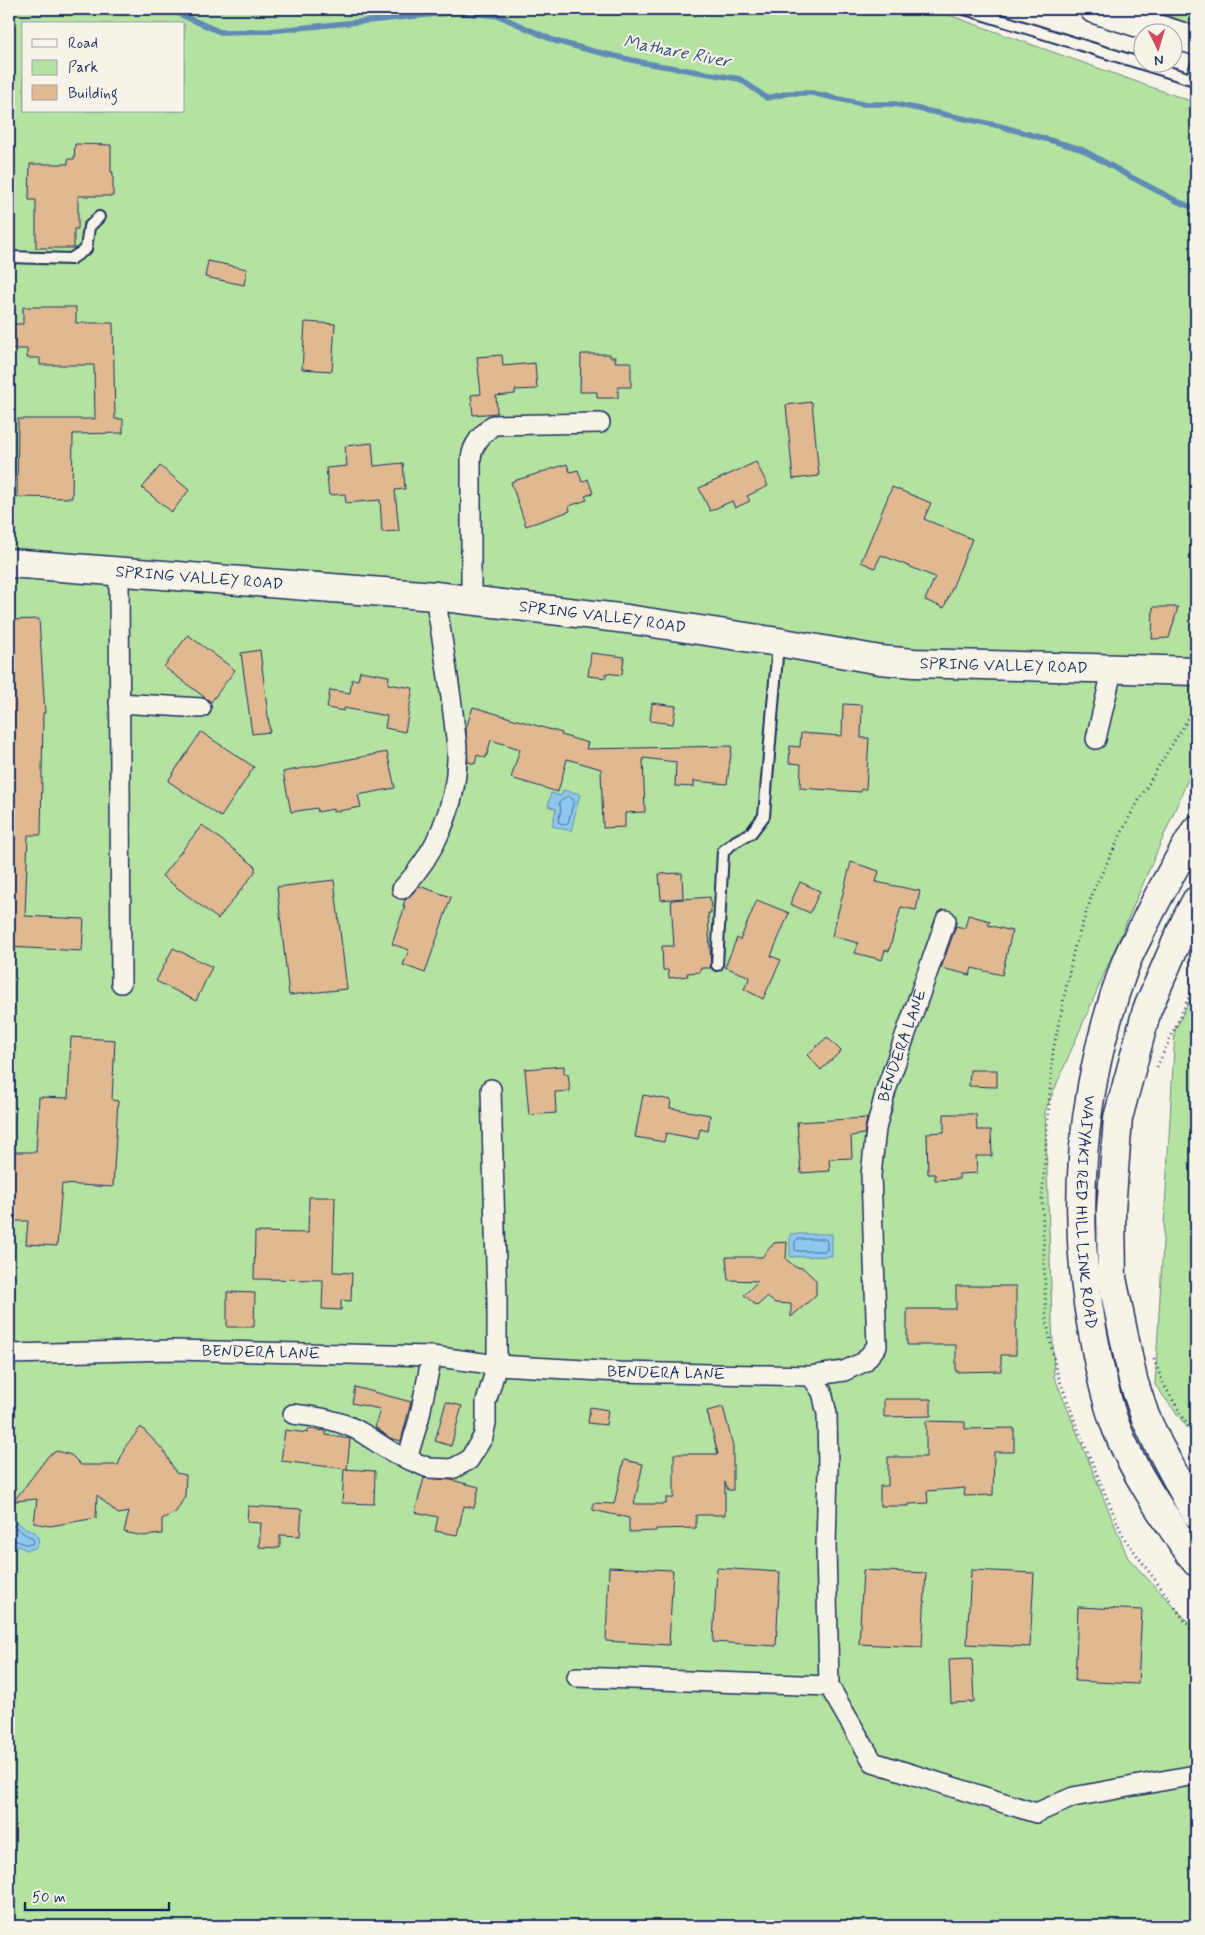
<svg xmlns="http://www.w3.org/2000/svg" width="1205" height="1935" font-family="Mynerve,sans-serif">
	<rect width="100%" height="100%" fill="#f7f3e8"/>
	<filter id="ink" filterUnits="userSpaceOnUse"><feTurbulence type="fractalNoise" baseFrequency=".02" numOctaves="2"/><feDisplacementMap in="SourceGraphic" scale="10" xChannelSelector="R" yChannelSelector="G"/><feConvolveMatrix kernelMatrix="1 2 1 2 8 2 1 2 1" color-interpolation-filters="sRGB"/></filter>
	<g filter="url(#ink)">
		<g fill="#b4e3a1" stroke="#688980" fill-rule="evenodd">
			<path d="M9,9h923l264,94v658l-151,350 9,265 74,182 68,72v296h-1187zM24,24h160v87h-160z"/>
			<path d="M1151,9h45v17z"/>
			<path d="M1196,986v453l-41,-54 20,-355z"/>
		</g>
		<g fill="#8fc8ee" stroke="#618bb4">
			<path d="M563,790l17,4 -9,37 -19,-5 4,-17 -8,-3 3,-13 10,3z"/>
			<path d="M790,1234h42v22l-42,1z"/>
			<path d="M9,1519c10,3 16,11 26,13 4,6 5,10 1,16l-9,2 -9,-4 -9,1z"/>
		</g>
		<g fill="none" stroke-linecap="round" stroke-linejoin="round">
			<g stroke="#496c98" stroke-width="1">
				<path d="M568,796l6,4 -6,23 -3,2 -7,-3 3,-13 -2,-6z"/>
				<path d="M798,1239h27l2,2v9l-2,1h-28l-2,-1v-8z"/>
				<path d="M9,1524c9,3 14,11 23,13l2,4 -2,3c-9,2 -14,-6 -23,-2"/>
			</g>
			<path stroke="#618bb4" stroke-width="5.5" d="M168,9l52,23 49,-1 187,-19 43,4 56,25 38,10 52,12 95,16 27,19 22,-5h23l50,11h33l105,22 81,23 48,27 50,26 17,7"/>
		</g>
		<g fill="#e1b991" stroke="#1b2f5e">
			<path d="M75,144l36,1v27h2v24h-35v33h-4v19h-38v-48h-7l1,-36h38v-5h6z"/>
			<path d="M208,261l39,8 -3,16 -39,-8z"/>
			<path d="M23,307h53v16h37l2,96h8v14l-50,1 -1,64 -55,-1 1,-78h77l-1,-54h-54v-7h-13v-9h-15v-25h11z"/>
			<path d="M305,322l30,2 -3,47 -30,-2z"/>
			<path d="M581,354h29v3h6l-1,5h16v25h-13v11h-21v-6h-17z"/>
			<path d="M502,355l1,11 32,-3 2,26 -22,1v4l-19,2 1,17 -24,2 -2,-20 10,-1 -4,-37z"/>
			<path d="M812,402l7,74 -26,3 -7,-74z"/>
			<path d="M372,443l2,23 29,-3 2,26 -10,1 4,41 -17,1 -2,-32 -34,3 -1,-9 -16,1 -3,-27 21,-2 -2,-20z"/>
			<path d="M756,462l12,24 -21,10 3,5 -15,7 -3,-7 -22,10 -11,-23z"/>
			<path d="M567,464l3,8 8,-2 4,12 6,-3 5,14 -8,3 2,4 -18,6 1,5 -44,15 -15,-44z"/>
			<path d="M160,466l29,24 -17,22 -30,-24z"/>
			<path d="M892,487l39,16 -7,16 48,20 -28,69 -19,-8 10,-23 -54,-22 -6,13 -14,-6z"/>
			<path d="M1153,607h25l-9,31 -17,1z"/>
			<path d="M39,619l6,94h-2l-2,122h-13l-3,81 59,3 -2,32 -73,-4v-327z"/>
			<path d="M188,635l47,35 -24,32 -47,-35z"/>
			<path d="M260,650l10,82 -18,2 -11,-81z"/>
			<path d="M591,653l33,4 -2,18 -16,-2v5l-18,-2z"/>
			<path d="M360,671l29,5 -1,8 25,4 -8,44 -20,-4 2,-12 -43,-8v3l-17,-3 3,-18 20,3 2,-14 6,1z"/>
			<path d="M652,703l24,3 -3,18 -23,-3z"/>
			<path d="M843,704l19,1 -1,33h8l-3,51h-5v3l-61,-4 1,-24 -12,-1 1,-17 10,1 1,-14 41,3z"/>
			<path d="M473,707l89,26 -1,2 27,8 -2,6 146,-3 -5,38 -33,-3v6l-19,-1 1,-24 -33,-4 2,54 -20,1v14l-22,1 -2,-59 -34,-10 -9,33 -47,-14 9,-29 -29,-9 -5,18 -9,-3 -2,9 -7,-2 -2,-34z"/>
			<path d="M201,732l53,35 -33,50 -53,-36z"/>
			<path d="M387,752l8,36 -37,7 3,12 -28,5v-3l-15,3 -1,-4 -26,4 -8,-40z"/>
			<path d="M202,825l53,41v6l-37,47 -56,-43z"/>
			<path d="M851,862l28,9 -3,11 44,9 -4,19 -15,-3 -12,44 -4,-1 -3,10 -27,-7 3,-10 -26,-7z"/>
			<path d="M682,873l1,25 -22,2 -2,-26z"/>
			<path d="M334,880l13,109 -58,6 -12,-108z"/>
			<path d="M800,882l20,9 -10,22 -20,-9z"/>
			<path d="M419,886l32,11 -26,76 -22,-8 6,-15 -17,-6 13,-38h-2l2,-6 5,-4z"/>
			<path d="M710,897l1,16h-3l3,55h-11v4l-13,1 1,3 -19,2 -1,-8h-5l-1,-24h12l-3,-46z"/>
			<path d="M757,900l32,13 -18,43 10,4 -18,39 -19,-10 6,-12 -25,-10 12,-29 3,2z"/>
			<path d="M968,915l22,6 -2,4 24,6 -10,44 -30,-7 -2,7 -29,-7 15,-42 9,2z"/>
			<path d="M173,948l39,19 -16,34 -40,-20z"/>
			<path d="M71,1037l44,3 -3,60 6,1 -5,86 -51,-3 -5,62 -31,-2 2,-23h-19v-69h27l3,-55 29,1z"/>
			<path d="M827,1037l14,14 -20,19 -14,-15z"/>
			<path d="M564,1066v8h4l2,17 -15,1 1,21 -27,2 -4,-46z"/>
			<path d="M970,1070h27v17l-28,-1z"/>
			<path d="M643,1095l28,5 -1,8 40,7 -2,16 -8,-2 -2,10 -32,-6 -2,9 -29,-5z"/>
			<path d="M944,1114h32l1,16h14l1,26h-16l1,17 -18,1v5l-24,1v-6h-7l-1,-41 17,-1z"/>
			<path d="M867,1118l-3,16 -13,2 1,22 -23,1 1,12 -29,2 -4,-51z"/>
			<path d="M309,1197h26l-2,75 19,1 -1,28 -10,-1v10l-19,-1 1,-29 -69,-1 1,-47 53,1z"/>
			<path d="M787,1242l-1,17 9,8 8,1 13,12v15l-25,22v-13l-16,-1 -8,-6 -10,9 -13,-11 14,-14 -30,-1 -2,-23h36l12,-14z"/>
			<path d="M956,1286h60v69h-15v16l-45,1v-27h-49v-36h49z"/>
			<path d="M227,1292l28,1 -1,34h-27z"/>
			<path d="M355,1387l56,15 -10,39 -11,-3 -15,-11 5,-18 -28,-6z"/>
			<path d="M884,1399h47v17l-47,1z"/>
			<path d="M446,1402l16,4 -11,40 -16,-5z"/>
			<path d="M590,1407l18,3 -2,15 -18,-2z"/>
			<path d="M723,1407l10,39v44h-5l-3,-8v33h-29v13l-40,1v2l-27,1v-14l-36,-8v-7l21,1 10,-44 19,4 -9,40h32v-6h8v-44h44l-11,-43z"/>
			<path d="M926,1421l39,1v7l49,-1v24h-20l-1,43 -29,1 1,-8 -38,3 1,12 -19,1v2h-29v-20h8v-29h38z"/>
			<path d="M141,1427l23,24 12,22 10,2 -1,21 -9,16 -14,7v15l-19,2 -19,-4 5,-20 -11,2 -21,-19 -1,23 -46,8 -16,-3 3,-24 -23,2 35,-46 8,-4 14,4 10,10h37l7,-18z"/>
			<path d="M308,1429l18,2v4l24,4 -3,30 -66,-8 4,-31 23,3z"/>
			<path d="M344,1469l31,2 -1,33 -32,-1z"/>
			<path d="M424,1478l27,2 28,7 -5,21 -10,-2 -7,29 -22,-4 3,-14 -23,-5z"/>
			<path d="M248,1506l54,3 -2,27 -20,-1v13l-21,-1 2,-24 -14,-1z"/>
			<path d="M609,1567l64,3 -4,75 -63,-4z"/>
			<path d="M717,1568l63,4 -4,74 -63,-4z"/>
			<path d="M863,1570l63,3 -4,74 -63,-3z"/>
			<path d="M971,1570l63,3 -4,74 -63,-3z"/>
			<path d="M1078,1607l64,3 -4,74 -63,-3z"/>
			<path d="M972,1658l2,44 -23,1 -2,-44z"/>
		</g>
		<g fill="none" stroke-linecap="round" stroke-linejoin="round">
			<defs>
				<g id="lane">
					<path d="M965,9l226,70 5,-13"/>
					<path d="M9,257l62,2 15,-10 3,-22 10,-10"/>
					<path d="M717,965l6,-114 13,-10 15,-8 13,-17 14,-172"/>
				</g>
				<g id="street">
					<path d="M119,572l2,411"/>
					<path d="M471,601v-143c2,-15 11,-23 22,-33l107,-2"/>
					<path d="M119,703l82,5"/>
					<path d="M1096,739l17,-72"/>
					<path d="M402,889c33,-35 54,-81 55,-130 1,-13 -2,-26 -3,-38 -5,-42 -12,-83 -19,-125"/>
					<path id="s1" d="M9,1354l163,-4 260,6 65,9 122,7 192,4 33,-5 20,-9 13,-16 -6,-171 5,-46 10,-39 60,-170"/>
					<path d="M811,1376l11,16 5,22 1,55 -2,77 3,140"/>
					<path d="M293,1414c25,3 49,6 71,20 15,9 26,19 43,25l12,-40 13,-63"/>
					<path d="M407,1459l22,9 23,1 17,-9 14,-23 3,-14v-21l11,-37v-66l-6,-210"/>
					<path d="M577,1677l252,9 44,76 163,51 37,-16 122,-22"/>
				</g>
				<g id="secondary">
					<path d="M1094,9l102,32"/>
					<path id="s2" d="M9,563l426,33 192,23 151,23 102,18 34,3 282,8"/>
					<path id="s3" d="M1196,830c-19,32 -38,65 -54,99 -6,12 -13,24 -17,36 -45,122 -56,251 -30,379 5,28 11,56 21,83 19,49 50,92 80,135"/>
					<path d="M1196,901l-10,19 -39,90 -29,108 -7,92 1,68 21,102 12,36 13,28 31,58 7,11"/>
				</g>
			</defs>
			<use href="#lane" stroke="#1b2f5e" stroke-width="14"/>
			<use href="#street" stroke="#1b2f5e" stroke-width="22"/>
			<use href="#secondary" stroke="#1b2f5e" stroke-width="31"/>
			<g stroke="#1b2f5e" stroke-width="3" stroke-dasharray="1 4" stroke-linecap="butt">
				<path d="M1196,706l-36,58 -29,50 -37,75 -20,60 -21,102 -11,147 4,120 10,52 21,57 46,109 73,100"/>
				<path d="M1157,1067l39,-85"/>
				<path d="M1154,1359l9,24 33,57"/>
			</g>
			<use href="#lane" stroke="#f7f3e8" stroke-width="10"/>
			<use href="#street" stroke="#f7f3e8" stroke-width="19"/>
			<use href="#secondary" stroke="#f7f3e8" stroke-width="28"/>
		</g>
	</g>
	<g text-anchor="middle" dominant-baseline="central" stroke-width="4" stroke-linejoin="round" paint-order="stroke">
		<g font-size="16" fill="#1b2f5e" stroke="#f7f3e8">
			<text stroke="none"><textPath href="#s2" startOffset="191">SPRING VALLEY ROAD</textPath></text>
			<text stroke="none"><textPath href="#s2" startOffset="596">SPRING VALLEY ROAD</textPath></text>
			<text stroke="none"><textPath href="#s2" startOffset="1001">SPRING VALLEY ROAD</textPath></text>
			<text stroke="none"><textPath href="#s1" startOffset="1184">BENDERA LANE</textPath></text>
			<text stroke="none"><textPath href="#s3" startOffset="405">WAIYAKI RED HILL LINK ROAD</textPath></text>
			<text stroke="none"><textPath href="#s1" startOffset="252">BENDERA LANE</textPath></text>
			<text stroke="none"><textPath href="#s1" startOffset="658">BENDERA LANE</textPath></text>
		</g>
		<g font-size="18" font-style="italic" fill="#385582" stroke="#f7f3e8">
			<text transform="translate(677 52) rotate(11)">Mathare River</text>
		</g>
	</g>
	<rect width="1205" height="1935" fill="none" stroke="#f7f3e8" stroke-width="30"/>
	<rect x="15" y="15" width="1175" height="1905" fill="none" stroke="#1b2f5e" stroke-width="2" filter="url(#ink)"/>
	<rect x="22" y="22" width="162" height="90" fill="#f7f3e8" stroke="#9fa5b1"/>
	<rect x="32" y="39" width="25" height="8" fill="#f7f3e8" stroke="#9fa5b1"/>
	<text x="68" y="48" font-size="15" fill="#1b2f5e">Road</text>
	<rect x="32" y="60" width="25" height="15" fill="#b4e3a1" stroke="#9fa5b1"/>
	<text x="68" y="72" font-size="15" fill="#1b2f5e">Park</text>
	<rect x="32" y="85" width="25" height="15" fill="#e1b991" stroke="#9fa5b1"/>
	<text x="68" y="98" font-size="15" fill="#1b2f5e">Building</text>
	<g transform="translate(1158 48) rotate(175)"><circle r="24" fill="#f7f3e8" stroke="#9fa5b1"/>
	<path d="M0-4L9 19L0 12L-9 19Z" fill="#d1495b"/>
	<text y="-8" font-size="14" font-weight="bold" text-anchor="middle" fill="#1b2f5e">N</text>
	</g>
	<path d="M25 1902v8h144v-8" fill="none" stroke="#1b2f5e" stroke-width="2.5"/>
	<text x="32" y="1902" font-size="15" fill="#1b2f5e" stroke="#f7f3e8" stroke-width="4" paint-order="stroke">50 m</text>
</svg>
